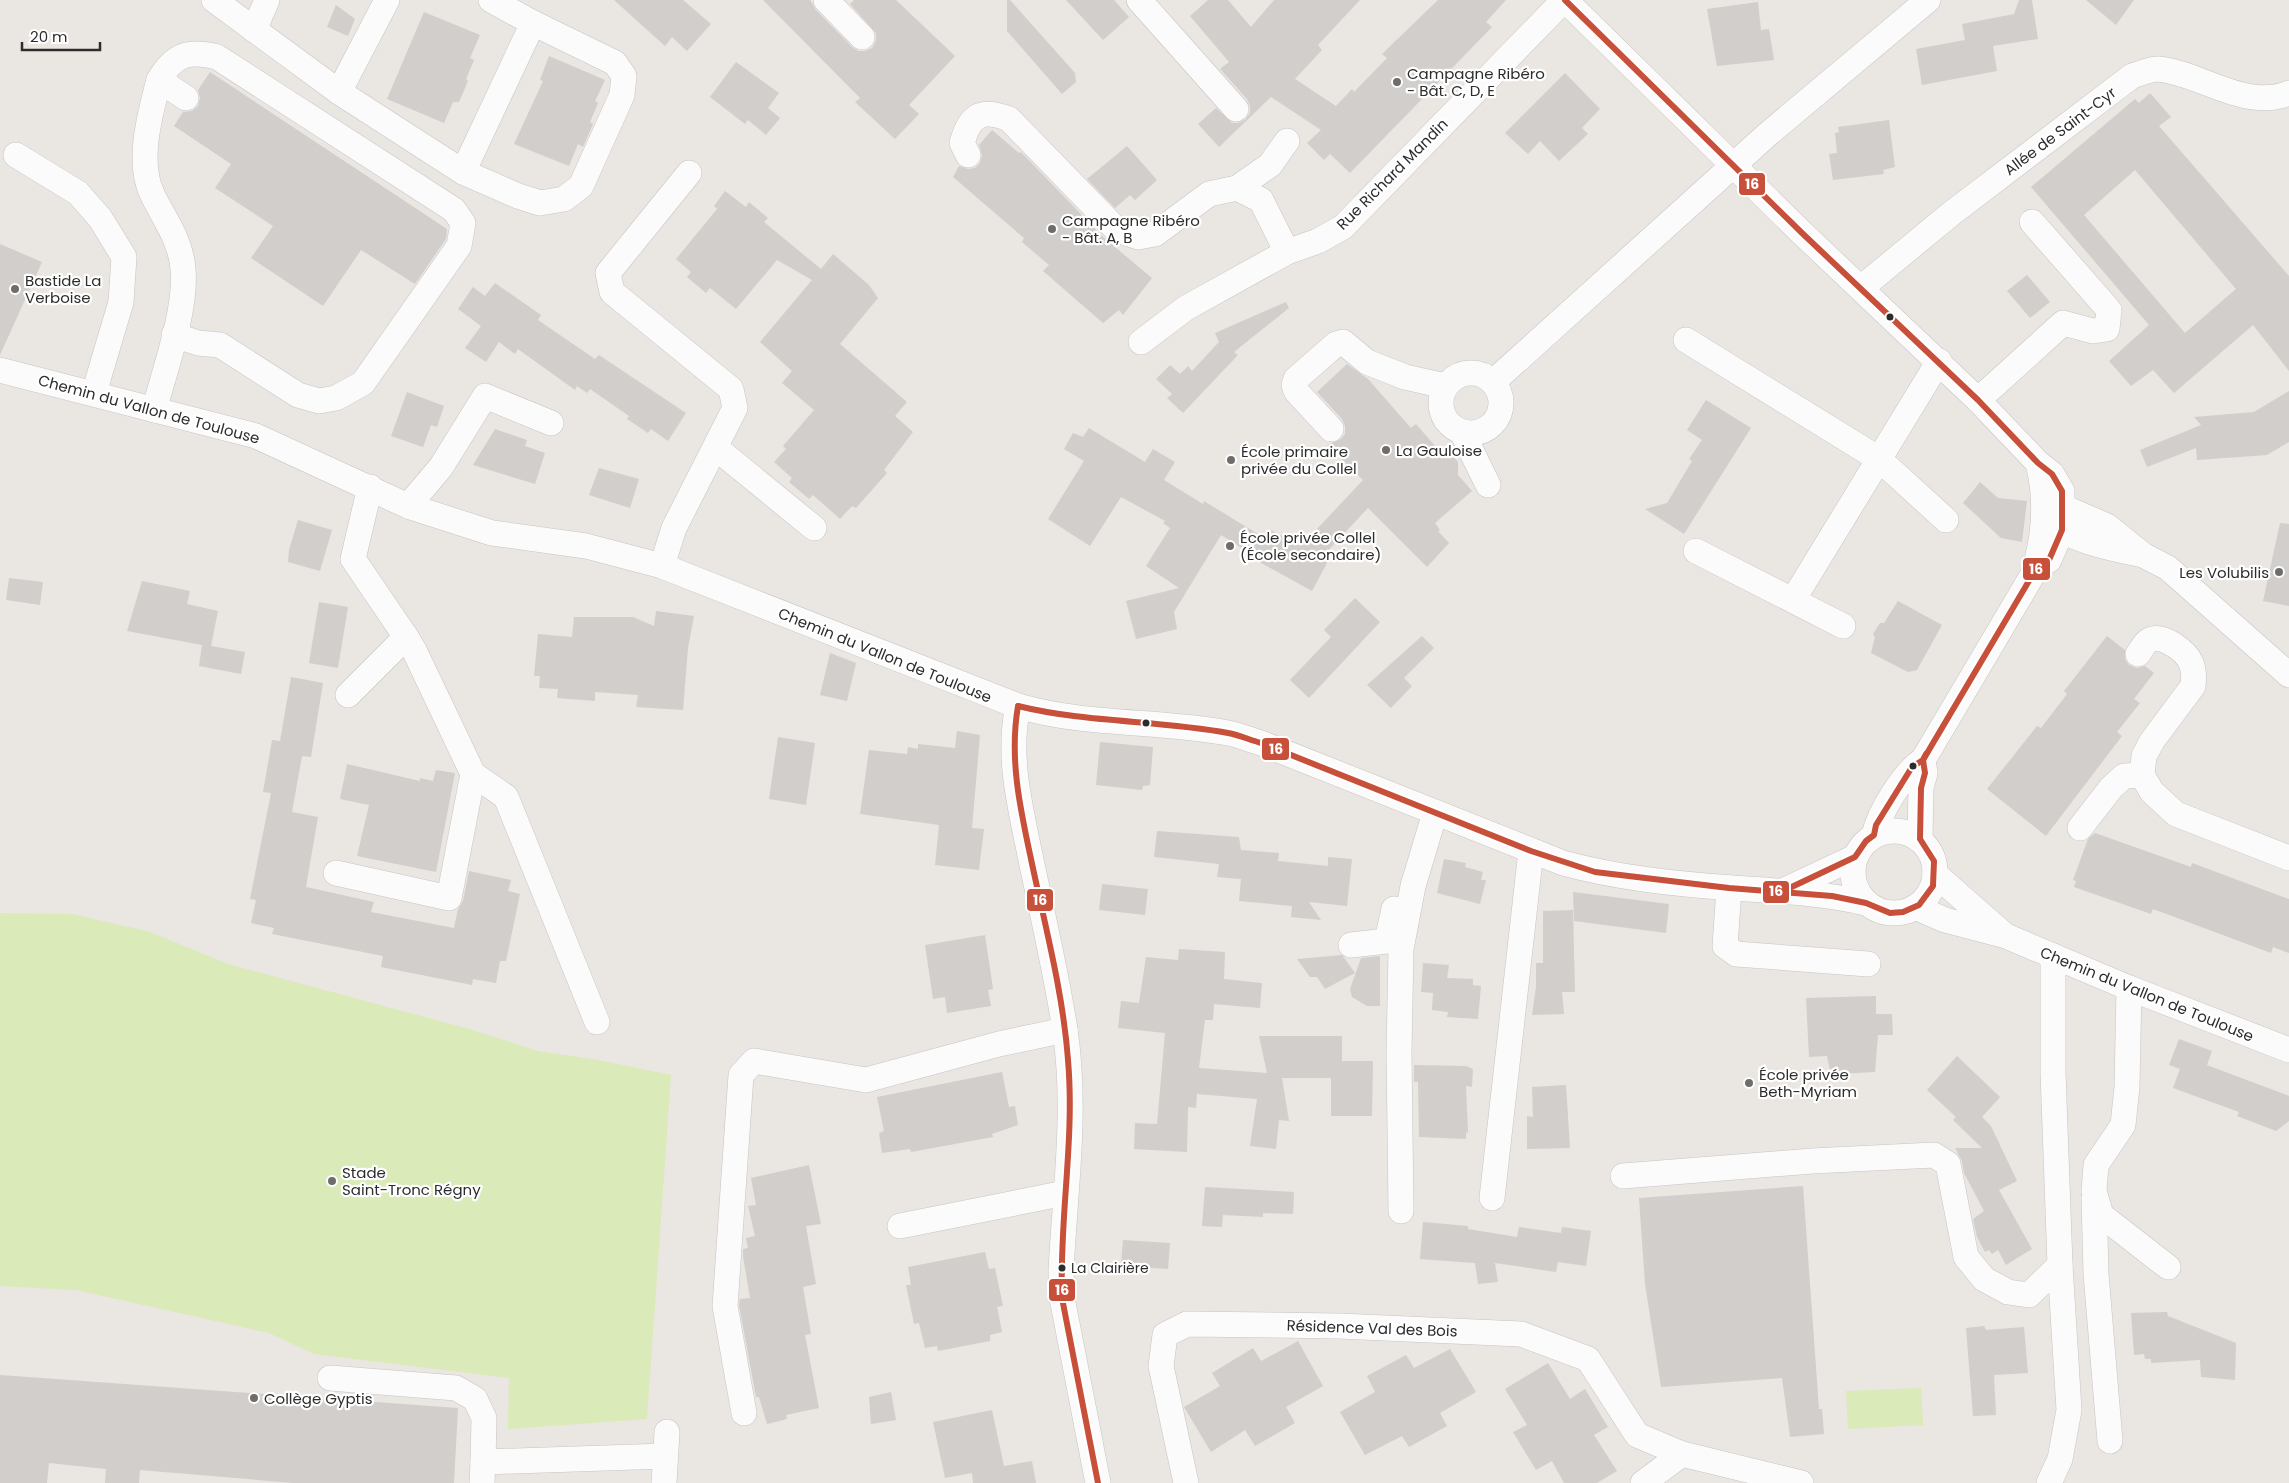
<svg xmlns="http://www.w3.org/2000/svg" width="2289" height="1483" font-family="Poppins,sans-serif">
	<rect width="100%" height="100%" fill="#eae6e2"/>
	<g fill="#daeab8">
		<path d="M0,913l72,1 78,18 78,32 241,65 69,22 60,9 73,15 -24,344 -139,10 1,-51 -195,-24 -45,-21 -193,-43 -76,-4z"/>
		<path d="M1921,1388l2,37 -75,4 -2,-38z"/>
	</g>
	<g fill="#d1cecb" fill-rule="evenodd">
		<path d="M614,0h69l28,24 -24,27 -15,-14 -7,9z"/>
		<path d="M763,0h47l6,10 36,37 6,4h7l7,-3 4,-7v-8l-26,-29 4,-4h42l59,56 -46,49 10,9 -24,25 -40,-37 5,-4z"/>
		<path d="M1007,0h3l65,73 1,9 -14,12 -55,-63z"/>
		<path d="M1066,0h48l15,17 -26,23z"/>
		<path d="M1208,0h20l23,27 23,-27h86l-42,45 4,5 -27,29 41,27 16,-17 2,3 33,-34 -5,-4 56,-54h68l-20,22 6,5 -142,146 -20,-19 -6,6 -17,-17 14,-13 -50,-33 -52,50 -21,-23 18,-16 16,15h6l7,-3 5,-7v-7l-3,-7 -27,-30 9,-7 -39,-46z"/>
		<path d="M2019,0h13l6,39 -45,7 4,25 -75,14 -6,-36 49,-9 -3,-16 52,-10z"/>
		<path d="M2086,0h48l-18,25z"/>
		<path d="M1758,2l3,28 8,-1 5,31 -57,6 -10,-57z"/>
		<path d="M336,5l19,14 -7,17 -21,-9z"/>
		<path d="M424,12l56,23 -10,23 4,2 -8,19 2,2 -9,21h-6l-9,21 -57,-24z"/>
		<path d="M549,56l56,24 -10,21 3,2 -8,19 3,2 -10,23 -5,-3 -9,22 -55,-22 29,-63 -3,-1z"/>
		<path d="M736,62l43,31 -11,15 12,10 -14,17 -18,-15 -3,4 -35,-27z"/>
		<path d="M210,72l237,157 -1,10 -31,45 -54,-34 -38,56 -72,-48 22,-32 -58,-38 16,-24 -57,-38 9,-14 9,-1 6,-5 2,-8 -2,-8z"/>
		<path d="M1565,73l35,36 -18,19 6,6 -29,27 -19,-20 -12,13 -23,-21z"/>
		<path d="M2150,93l21,24 -12,9 130,150v95l-36,-46 -79,68 -21,-23 -22,16 -22,-25 40,-36 -118,-138 104,-88 4,4zM2135,170l101,119 -51,44 -101,-118z"/>
		<path d="M1889,120l6,47 -12,3 1,4 -51,6 -4,-26 8,-1 -2,-20 4,-1 -1,-5z"/>
		<path d="M992,130l27,23 2,-1 82,85 49,41 -29,37 -4,-5 -16,13 -60,-52 6,-6 -27,-23 2,-4 -71,-61 6,-11 9,3 7,-1 5,-5 2,-8 -3,-10z"/>
		<path d="M1127,146l30,34 -22,20 -5,-5 -15,13 -28,-29z"/>
		<path d="M725,191l21,16 3,-5 19,16 -4,4 57,47 12,-15 36,31 9,13 -38,46 67,58 -12,14 18,16 -29,38 3,3 -31,35 -4,-2 -12,13 -27,-24 -4,4 -20,-17 3,-4 -18,-16 12,-13 -3,-3 31,-36 -32,-27 10,-12 -32,-29 52,-62 -35,-20 -41,49 -26,-21 -4,5 -19,-16 4,-5 -15,-13 41,-50 -3,-3z"/>
		<path d="M0,244l42,18 -42,93z"/>
		<path d="M2027,275l23,27 -20,16 -23,-27z"/>
		<path d="M495,283l46,32 -3,5 57,39 4,-4 87,58 -18,28 -17,-12 -3,4 -21,-14 2,-3 -39,-27 -3,4 -10,-7 -2,4 -57,-41 -3,5 -16,-12 -13,20 -21,-14 16,-22 -23,-17 15,-22 12,9z"/>
		<path d="M1286,302l3,6 -55,44 4,3 -55,58 -16,-15 5,-4 -16,-15 14,-14 10,9 8,-8 4,5 27,-29 -4,-9z"/>
		<path d="M1347,364l21,15 43,49 5,-4 27,31h9l6,7v13l14,16 -37,32 5,7 -2,1 11,12 -22,24 -59,-59 -46,49 6,4 -16,30 -58,-32 1,-3 -34,-21 -47,77 3,17 -41,10 -10,-38 53,-13 -33,-22 24,-38 -7,-5 2,-2 -44,-24 -31,49 -42,-27 36,-58 -20,-12 9,-16 10,4 6,-9 56,34 8,-13 22,13 -11,18 39,24 1,-3 62,38 5,-9 30,16 62,-66 -36,-35 14,-6 4,-5v-8l-3,-7 -25,-27z"/>
		<path d="M2289,391v51l-22,13 -70,5 -1,-12 -49,19 -7,-17 61,-25 -7,-8 60,-5z"/>
		<path d="M407,392l37,14 -7,21 -6,-2 -8,22 -32,-11z"/>
		<path d="M1706,400l45,28 -67,106 -39,-25 22,-6 25,-42 -3,-2 13,-19 -15,-10z"/>
		<path d="M495,429l32,11 -2,6 20,7 -10,31 -62,-19z"/>
		<path d="M599,468l40,11 -9,29 -41,-13z"/>
		<path d="M1980,482l18,16 29,3 -5,41 -21,-4 -38,-35z"/>
		<path d="M298,520l34,10 -12,41 -32,-9 1,-12z"/>
		<path d="M2280,523l9,1v82l-26,-5z"/>
		<path d="M9,578l34,4 -3,23 -34,-5z"/>
		<path d="M142,581l48,10 -3,13 31,7 -7,35 34,6 -4,22 -42,-8 3,-21 -75,-14z"/>
		<path d="M1355,598l25,24 -71,76 -19,-18 41,-43 -7,-7z"/>
		<path d="M1898,601l44,24 -25,45 -9,2 -37,-19 4,-16 -2,-3 7,-11h4z"/>
		<path d="M319,602l29,5 -10,61 -29,-5z"/>
		<path d="M656,611l38,5 -6,32 -5,62 -47,-3 2,-12 -43,-3v9l-38,-3 1,-9 -19,-1 1,-12h-6l4,-42 34,3 2,-20h59l21,9z"/>
		<path d="M1422,636l12,12 -30,30 8,8 -21,22 -24,-23z"/>
		<path d="M2107,636l18,14v9l4,6 8,3 8,-2 9,7 -20,26 6,4 -23,29 5,4 -76,100 -59,-47 50,-63 4,2 26,-34 -3,-3z"/>
		<path d="M830,653l26,10 -9,38 -27,-6z"/>
		<path d="M291,677l32,6 -12,74 -9,-1 -10,56 26,5 -12,70 68,15 -3,10 83,16 4,-19 5,-8 6,-30 42,9 -3,11 12,3 -14,67h-6l-4,22 -23,-4 -1,6 -91,-18 2,-11 -111,-22 2,-6 -23,-5 5,-23 -6,-1 21,-106 -8,-1 9,-52 8,1z"/>
		<path d="M957,731l23,4 -8,93 12,1 -5,41 -44,-5 4,-40 -79,-11 9,-64 38,4 1,-7 10,2v-5l37,4z"/>
		<path d="M778,737l37,6 -9,62 -37,-6z"/>
		<path d="M1100,742l53,5 -3,38 -7,1 -1,4 -46,-5z"/>
		<path d="M347,764l73,17v-3l13,3 3,-11 19,3 -19,99 -79,-16 12,-51 -29,-6z"/>
		<path d="M1157,831l82,6 2,13 38,3 -1,8 50,5v-9l24,2 -5,47 -38,-4 12,18 -30,-3 1,-11 -53,-5 2,-22 -24,-2 2,-13 -65,-7z"/>
		<path d="M2095,833l96,34 1,-4 97,36v54l-16,-6 -2,6 -118,-44 -2,5 -77,-27 2,-6 -3,-1 15,-41z"/>
		<path d="M1444,859l22,4 -1,4 18,5 -2,8h5l-6,24 -43,-11z"/>
		<path d="M1102,884l46,5 -3,26 -46,-5z"/>
		<path d="M1573,892l96,12 -3,29 -92,-12z"/>
		<path d="M1573,910l2,82h-13l2,22 -32,1 4,-28v-24h7v-52z"/>
		<path d="M985,935l8,54 -5,1 3,16 -44,7 -2,-16 -12,2 -8,-54z"/>
		<path d="M1179,949l46,3 -1,27 38,4 -2,25 -46,-4 -1,16h-8l-6,48 68,5 -8,-37h83v25h31l-1,55h-41v-38h-49l7,43 -10,-1 -3,29 -26,-3 7,-47 -60,-5 -1,14 -8,-1 -1,45 -53,-3 1,-26 22,1 8,-91 -47,-5 3,-27 18,2 7,-46 32,3z"/>
		<path d="M1342,955l13,18 -30,16 -8,-12h-7l-13,-18z"/>
		<path d="M1380,956v50h-13l-15,-9 -2,-8 11,-31z"/>
		<path d="M1423,963l26,2 -2,13 26,1v6l8,1 -3,33 -31,-2 1,-5 -16,-2 1,-17 -12,-1z"/>
		<path d="M1876,996v18h16l1,21h-15l-3,37 -37,2 -8,-3 -3,-15 -18,1 -3,-59z"/>
		<path d="M2179,1039l33,12 -5,14 82,31v25l-13,10 -39,-15 2,-4 -66,-24 7,-19 -11,-4z"/>
		<path d="M1957,1056l43,41 -18,20 9,9 26,55 -18,9 33,59 -26,16 -8,-15 -6,4 -3,-4 -4,2 -8,-15 -4,-18 11,-8 -20,-38 -2,-12 -7,-13h27l-29,-28 3,-3 -29,-27z"/>
		<path d="M1414,1065l52,1 7,3 -1,18 -6,-1 2,47 -2,-1v7l-47,-2 -1,-55h-4z"/>
		<path d="M1002,1072l7,35 6,-1 3,19 -26,9 1,3 -82,15 -1,-3 -28,4 -3,-20 5,-2 -7,-34z"/>
		<path d="M1566,1085l4,63 -43,1v-33l6,1 -1,-30z"/>
		<path d="M809,1165l12,59 -15,2 10,58 -13,3 8,47 -6,1 14,73 -33,7 1,4 -20,5 -8,-27h-3l-17,-92 1,-6 10,-1 -7,-42v-7l5,-1 -2,-10 9,-2 -7,-30 8,-1 -5,-27z"/>
		<path d="M1803,1186l16,223h3l2,25 -34,3 -8,-59 -121,9 -16,-103 -6,-86z"/>
		<path d="M1205,1187l89,5 -1,22 -30,-1v4l-40,-2 -1,12 -20,-1z"/>
		<path d="M1423,1222l45,4v3l49,8 2,-10 42,6 1,-6 29,4 -5,35 -28,-4 -2,10 -61,-9 3,19 -20,2 -3,-21 -55,-4z"/>
		<path d="M1123,1240l47,3 -2,26 -47,-3z"/>
		<path d="M985,1252l4,17 6,-1 8,38 -6,1 5,25 -12,3v6l-52,10 -1,-5 -12,2 -6,-25 -5,1 -8,-39h5l-3,-18z"/>
		<path d="M2167,1312l1,4 68,27 -1,37 -34,-3 -1,-17 -49,3v-4h-6l-1,-5 -10,1 -3,-42z"/>
		<path d="M1984,1326l2,4 38,-3 4,46 -34,2 2,40 -23,1 -7,-88z"/>
		<path d="M1298,1341l25,45 -37,21 9,16 -40,23 -10,-16 -34,22 -27,-45 36,-21 -8,-13 41,-25 8,13z"/>
		<path d="M1450,1349l26,43 -36,21 7,13 -38,21 -7,-11 -37,19 -25,-43 35,-20 -8,-16 39,-21 8,13z"/>
		<path d="M1548,1363l22,36 15,-10 23,38 -14,8 23,36 -20,12h-33l-12,-22 -16,9 -23,-38 14,-7 -22,-36z"/>
		<path d="M0,1375l458,33 -4,75h-161l-153,-13 -1,13h-34l1,-14 -57,-6 -2,20h-47z"/>
		<path d="M891,1392l5,28 -25,4 -2,-27z"/>
		<path d="M992,1410l12,56 28,-5 4,22h-63l-1,-10 -27,5 -12,-56z"/>
	</g>
	<g fill="none" stroke-linecap="round" stroke-linejoin="round">
		<defs>
			<g id="minor">
				<path d="M214,0l125,92 124,80 55,24 22,7 24,-4 17,-13 41,-91 2,-19 -9,-13 -82,-40"/>
				<path d="M826,0l36,37"/>
				<path d="M1139,0l97,109"/>
				<path d="M1565,0l237,233 176,167 60,63 14,11 10,17v39l-13,30 -13,9"/>
				<path d="M254,30l13,-30"/>
				<path d="M159,80c15,-26 30,-30 58,-23l237,153 9,13 -4,23 -96,137 -27,15 -17,3 -21,-6 -78,-50 -22,-2 -24,-8"/>
				<path d="M339,92l48,-92"/>
				<path d="M16,155l62,38 22,25 24,39 -3,45 -27,91"/>
				<path d="M968,155l-6,-12c8,-28 19,-35 47,-24l108,111 21,7 17,-3 54,-40 28,-6 24,12 26,52"/>
				<path d="M463,172l70,-149 -42,-23"/>
				<path d="M1237,188l33,-23 17,-24"/>
				<path d="M1861,288l91,-75 180,-137c7,-2 18,-7 26,-7 43,4 87,42 131,24"/>
				<path d="M1686,340l193,119 67,61"/>
				<path d="M1141,342l45,-34 101,-56 31,-11 25,-14 221,-227"/>
				<path d="M0,370l256,66 152,70 84,27 94,13 76,20 356,140c69,20 140,14 210,27 11,2 22,7 33,10l302,120c55,15 113,21 170,25 45,3 90,5 133,15"/>
				<circle cx="1471" cy="403" r="30"/>
				<path d="M1493,382l275,-248 160,-134"/>
				<path d="M1978,400l85,-77 30,8 14,-2 2,-19 -77,-88"/>
				<path d="M154,410c11,-40 33,-102 29,-141 -2,-28 -18,-49 -30,-73 -17,-33 -3,-82 6,-116l27,18"/>
				<path d="M1331,429l-35,-38 -2,-6 2,-6 40,-35 7,-2 24,20 38,15 40,9"/>
				<path d="M1462,432l26,53"/>
				<path d="M716,448l98,80"/>
				<path d="M408,506l33,-39 44,-71 66,27"/>
				<path d="M2063,507l44,19 36,29 25,13 121,107"/>
				<path d="M2048,520c16,19 66,29 90,34"/>
				<path d="M1696,551l147,75"/>
				<path d="M662,566l12,-38 61,-120 -4,-19 -119,-97 -4,-19 81,-100"/>
				<path d="M1793,600l146,-239"/>
				<path d="M406,637l9,15 58,122 33,23 91,225"/>
				<path d="M2138,654c4,-5 7,-13 14,-15 13,-3 34,12 39,24 3,7 3,15 2,23l-41,55 -8,15 -2,19 10,17 24,22 113,44"/>
				<path d="M348,695l58,-58 -53,-78 17,-72"/>
				<path d="M1018,706c-11,50 2,100 12,149 12,58 26,116 35,175 12,80 0,161 -4,241l1,27 36,185"/>
				<path d="M2080,828l31,-40 13,-12 18,-1"/>
				<circle cx="1894" cy="872" r="41"/>
				<path d="M1874,835c5,-22 30,-63 49,-75l113,-191c1,-13 5,-24 6,-35 3,-24 2,-48 -4,-71"/>
				<path d="M1920,839l1,-51 4,-15 -2,-13"/>
				<path d="M336,873l113,25 24,-124"/>
				<path d="M1935,874l66,58"/>
				<path d="M1729,888l-4,58 11,8 132,10"/>
				<path d="M1783,891l72,-34"/>
				<path d="M1915,907l30,13 61,16 123,52 160,62"/>
				<path d="M1351,945l36,-4 7,-32"/>
				<path d="M2129,988l-2,99 -4,38 -27,40 -2,26 7,24 67,52"/>
				<path d="M1623,1176l189,-15 122,-6 14,9 18,93 18,22 24,13 21,3 31,-30"/>
				<path d="M1492,1198l39,-347"/>
				<path d="M2094,1199l2,75 14,167"/>
				<path d="M1401,1211l-2,-159 2,-103 12,-63 22,-73"/>
				<path d="M900,1226l165,-33"/>
				<path d="M330,1378l126,10 19,11 9,19 -1,44 182,-6"/>
				<path d="M744,1413l-19,-107 16,-231 13,-14 112,19 133,-36 66,-14"/>
				<path d="M482,1483l1,-21"/>
				<path d="M664,1483l3,-51"/>
				<path d="M1186,1483l-25,-117 4,-31 22,-11 152,2 182,8 67,25 49,76 45,19"/>
				<path d="M1643,1483l39,-29 119,29"/>
				<path d="M2049,1483l11,-24 9,-49 -9,-145 -7,-193v-116"/>
			</g>
		</defs>
		<use href="#minor" stroke="#c6c4c4" stroke-width="26"/>
		<use href="#minor" stroke="#fcfbfb" stroke-width="25"/>
		<defs>
			<g id="bus-1">
				<path d="M1018,706c69,17 140,14 210,27 11,2 22,7 33,10l270,108 64,21 134,16 103,8 34,7 24,10 13,-1 16,-7 14,-19 1,-25 -14,-22 1,-51 4,-15 -2,-13 113,-191 13,-9 13,-30v-39l-10,-17 -14,-11 -60,-63 -176,-167 -237,-233"/>
				<path d="M1018,706c-9,52 2,102 13,153 14,67 32,133 37,201 7,80 -9,159 -6,238l36,185"/>
				<path d="M1775,891l6,1 74,-35 11,-16 8,-6 2,-10 36,-58 11,-7 3,-6"/>
			</g>
		</defs>
		<use href="#bus-1" stroke="#fff" stroke-width="10"/>
		<use href="#bus-1" stroke="#c84f39" stroke-width="6"/>
	</g>
	<g fill="#6e6d6c" stroke="#fff" stroke-width="2">
		<circle cx="1397" cy="82" r="5"/>
		<circle cx="1052" cy="229" r="5"/>
		<circle cx="15" cy="289" r="5"/>
		<circle cx="1386" cy="450" r="5"/>
		<circle cx="1231" cy="460" r="5"/>
		<circle cx="1230" cy="546" r="5"/>
		<circle cx="2279" cy="572" r="5"/>
		<circle cx="1749" cy="1083" r="5"/>
		<circle cx="332" cy="1181" r="5"/>
		<circle cx="254" cy="1398" r="5"/>
	</g>
	<g fill="#2c2c2c" stroke="#fff" stroke-width="2">
		<circle cx="1890" cy="317" r="4.5"/>
		<circle cx="1146" cy="723" r="4.5"/>
		<circle cx="1913" cy="766" r="4.5"/>
		<circle cx="1062" cy="1268" r="4.5"/>
	</g>
	<g text-anchor="middle" dominant-baseline="central" stroke-width="4.5" stroke-linejoin="round" paint-order="stroke">
		<g font-size="14" fill="#2c2c2c" stroke="#fff" text-anchor="start">
			<text x="1071" y="1268">La Clairière</text>
		</g>
		<g font-size="15" fill="#2c2c2c" stroke="#fff" text-anchor="start">
			<text x="1407" y="73">Campagne Ribéro<tspan x="1407" dy="17">- Bât. C, D, E</tspan></text>
			<text x="1062" y="220">Campagne Ribéro<tspan x="1062" dy="17">- Bât. A, B</tspan></text>
			<text x="25" y="280">Bastide La<tspan x="25" dy="17">Verboise</tspan></text>
			<text x="1396" y="450">La Gauloise</text>
			<text x="1241" y="451">École primaire<tspan x="1241" dy="17">privée du Collel</tspan></text>
			<text x="1240" y="537">École privée Collel<tspan x="1240" dy="17">(École secondaire)</tspan></text>
			<text x="2269" y="572" text-anchor="end">Les Volubilis</text>
			<text x="1759" y="1074">École privée<tspan x="1759" dy="17">Beth-Myriam</tspan></text>
			<text x="342" y="1172">Stade<tspan x="342" dy="17">Saint-Tronc Régny</tspan></text>
			<text x="264" y="1398">Collège Gyptis</text>
		</g>
		<g font-size="15" fill="#2c2c2c" stroke="#fff">
			<text transform="translate(2060 131) rotate(-37)">Allée de Saint-Cyr</text>
			<text transform="translate(1392 174) rotate(-45)">Rue Richard Mandin</text>
			<text transform="translate(149 409) rotate(15)">Chemin du Vallon de Toulouse</text>
			<text transform="translate(885 655) rotate(22)">Chemin du Vallon de Toulouse</text>
			<text transform="translate(2147 994) rotate(22)">Chemin du Vallon de Toulouse</text>
			<text transform="translate(1372 1328) rotate(2)">Résidence Val des Bois</text>
		</g>
	</g>
	<g stroke="#fff" stroke-width="2">
		<rect x="1738" y="172" width="28" height="24" rx="5" fill="#c84f39"/>
		<rect x="2022" y="557" width="29" height="24" rx="5" fill="#c84f39"/>
		<rect x="1261" y="737" width="29" height="24" rx="5" fill="#c84f39"/>
		<rect x="1762" y="880" width="28" height="24" rx="5" fill="#c84f39"/>
		<rect x="1026" y="888" width="28" height="24" rx="5" fill="#c84f39"/>
		<rect x="1048" y="1278" width="28" height="24" rx="5" fill="#c84f39"/>
	</g>
	<g font-size="14" text-anchor="middle" font-weight="bold" fill="#fff">
		<text x="1752" y="189">16</text>
		<text x="2036" y="574">16</text>
		<text x="1276" y="754">16</text>
		<text x="1776" y="896">16</text>
		<text x="1040" y="905">16</text>
		<text x="1062" y="1295">16</text>
	</g>
	<path d="M22 42v8h78v-8" fill="none" stroke="#2c2c2c" stroke-width="2.5"/>
	<text x="30" y="42" font-size="15" fill="#2c2c2c" stroke="#ffffff" stroke-width="4" paint-order="stroke">20 m</text>
</svg>
